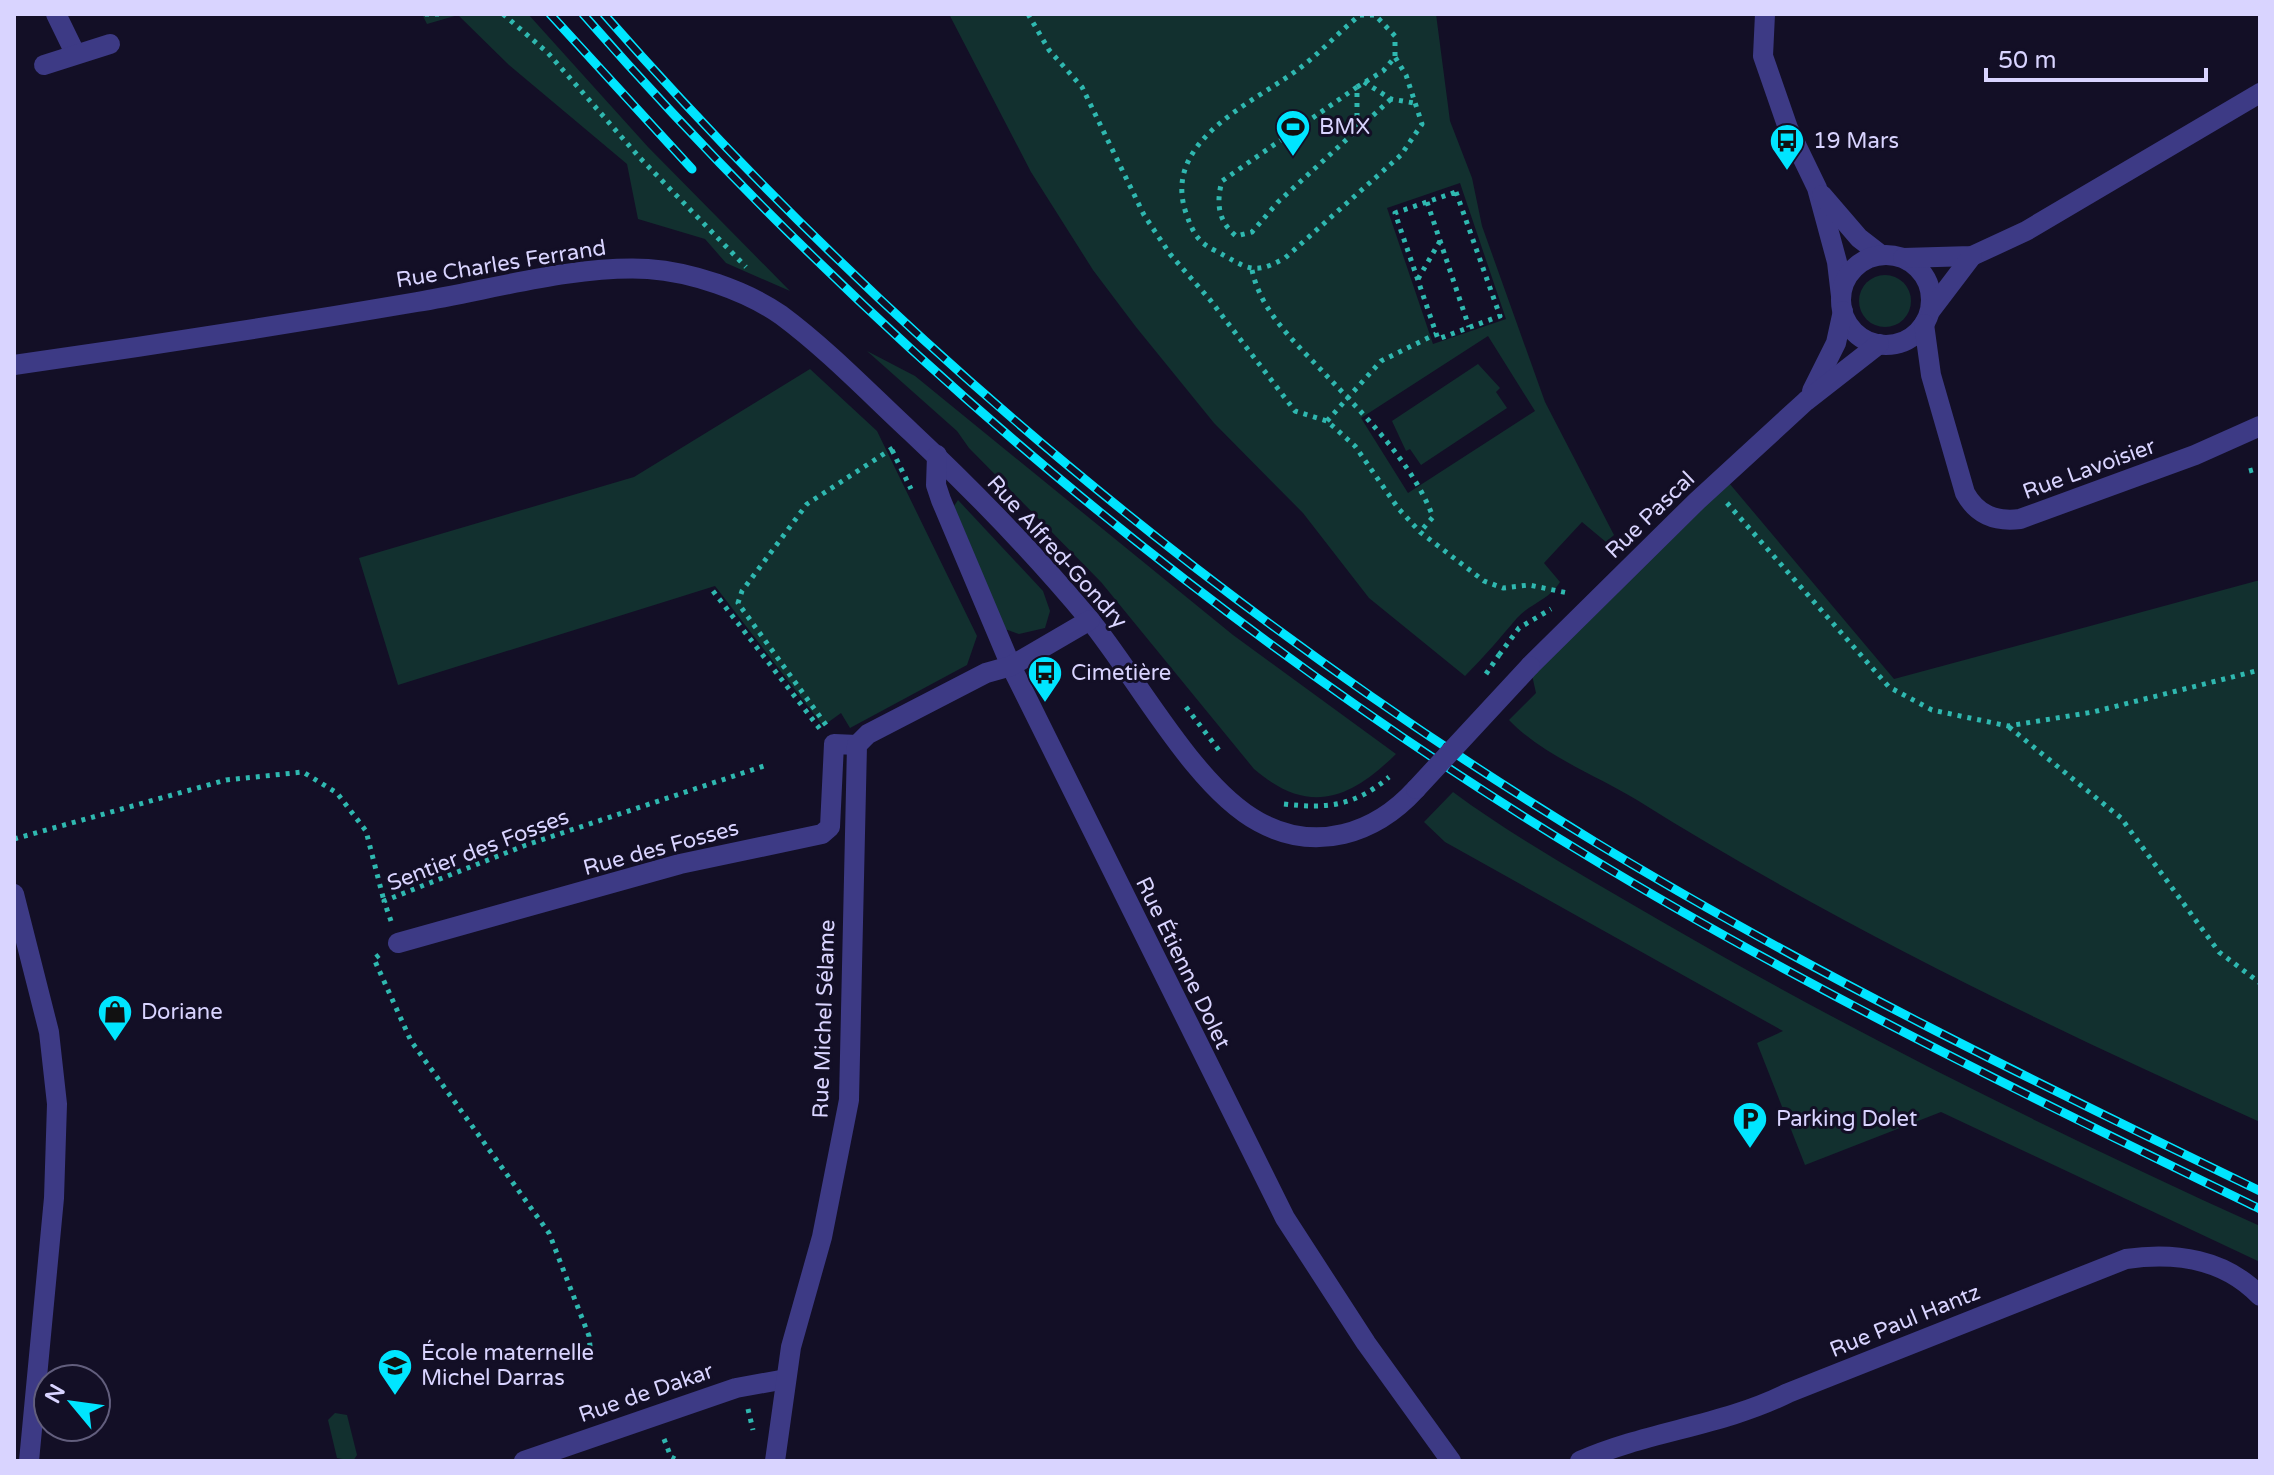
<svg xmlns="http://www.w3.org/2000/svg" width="2274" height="1475" font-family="'Varela Round',sans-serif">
	<rect width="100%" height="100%" fill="#130f26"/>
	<g fill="#12302f" fill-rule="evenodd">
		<path d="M422,14h106l120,133 142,144 -64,-28 -21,-24 -67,-20 -11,-55 -118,-99 -51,-50 -31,9z"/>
		<path d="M949,14h487l14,107 22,57 10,48 63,176 69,133 -8,7 -24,-20 -38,41 16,19c-11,18 -29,21 -43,36 -17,20 -33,39 -52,58l-96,-78 -66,-85 -89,-90 -78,-96 -43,-57 -62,-98zM1460,183l46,136 -73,25 -46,-136zM1488,336l47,75 -127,82 -47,-75z"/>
		<circle cx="1885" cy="301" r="26"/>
		<path d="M867,351l48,25 318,259 163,119c-48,47 -88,61 -142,15l-153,-187 -132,-134 -12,-17z"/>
		<path d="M1478,364l22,24 -4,4 11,16 -86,57 -11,-16 -4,2 -14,-30z"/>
		<path d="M810,369l67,62 100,205 -10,29 -117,63 -9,-15 -18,13 -108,-140 -317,99 -39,-127 275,-81z"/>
		<path d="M1724,477l170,202 366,-99v542c-213,-96 -424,-197 -623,-322 -41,-25 -95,-45 -128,-80l27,-27 -6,-27z"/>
		<path d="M958,500l85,91 7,20 -5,17 -26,6 -14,-5 -51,-123z"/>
		<path d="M1453,792c65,48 136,87 206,128 194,113 396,213 601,306v36l-319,-150 -136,53 -48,-122 26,-12 -338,-189 -21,-20z"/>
		<path d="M335,1413l12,2 10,40 -4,6 -16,-3 -9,-38z"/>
	</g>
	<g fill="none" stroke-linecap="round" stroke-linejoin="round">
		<g stroke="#2fb8b0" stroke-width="5" stroke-dasharray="4 6" stroke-linecap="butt">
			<path d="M425,14h16"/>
			<path d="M503,14l45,39 92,105 106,109"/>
			<path d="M1028,14l21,36 33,37 62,128 26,39 41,47 84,110 32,10 28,25 43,62 22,24 64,49 19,7 26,-3 39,8"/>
			<path d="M1364,82l27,17 23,4"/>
			<path d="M1357,87l-135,94c-6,22 -4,40 14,55l16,-4 26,-30 113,-103"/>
			<path d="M1357,127v-40l26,-16 12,-14v-21l-20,-21h-15c-21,17 -39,37 -60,53 -46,35 -139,72 -114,145 6,17 11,29 28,37 33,17 37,27 71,8l116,-103 21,-31 -16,-49 -11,-18"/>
			<path d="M1456,192l44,124 -62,23 -43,-126z"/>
			<path d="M1427,202l42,125"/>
			<path d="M1252,270c9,43 45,74 74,105 39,41 86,87 107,142l-13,15"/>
			<path d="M1418,279l22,-38"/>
			<path d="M1327,421l54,-60 55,-27"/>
			<path d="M892,450l19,39"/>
			<path d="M2249,471l11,-3"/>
			<path d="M1727,503l162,184 43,23 76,16 85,-14 167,-42"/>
			<path d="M713,591l107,138"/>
			<path d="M1499,655l20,-27 32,-19"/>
			<path d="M1186,707l35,46"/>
			<path d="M826,725l-88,-122 4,-12 65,-87 89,-58"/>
			<path d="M2009,727l112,91 98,134 41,31"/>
			<path d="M1284,804c43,5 71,2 105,-27"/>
			<path d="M14,839l212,-59 77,-8 34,21 29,38 18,70"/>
			<path d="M391,921l-7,-20 142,-56 238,-79"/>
			<path d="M379,955l-5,4 37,82 138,192 40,103 2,20"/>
			<path d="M748,1409l5,21"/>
			<path d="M664,1439l7,18 4,2"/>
		</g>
		<g stroke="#3d3a85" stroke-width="20">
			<path d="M56,14l19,39"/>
			<path d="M1765,14l-2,42 25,72 29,60 20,74 4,34"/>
			<path d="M44,65l66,-21"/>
			<path d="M1822,195l37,43 22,17"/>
			<circle cx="1886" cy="300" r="45"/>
			<path d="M1903,258l69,-2 54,-25 234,-138"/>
			<path d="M1931,310l41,-54"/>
			<path d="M1924,324l7,51 34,118c12,22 31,29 55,26l175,-64 65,-29"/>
			<path d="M14,365c135,-19 269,-40 403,-63 73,-12 158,-37 231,-33 43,3 97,21 133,46 47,35 87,77 130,117 62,58 123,121 178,187 47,57 106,169 170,203 57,31 116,12 157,-33"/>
			<path d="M1812,391l24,-48 7,-32"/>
			<path d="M937,455l-1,30 5,15 70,166 274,552 81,125 85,118"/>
			<path d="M1530,666l167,-165 109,-100 73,-57"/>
			<path d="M14,894l35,138 8,72 -3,94 -25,263"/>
			<path d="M398,943l282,-79 142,-30 8,-7 4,-83 23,1"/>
			<path d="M524,1461l212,-73 50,-9"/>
			<path d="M775,1461l16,-114 31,-110 27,-137 8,-355 11,-11 118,-61 25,-7 79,-46"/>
			<path d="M1580,1461c68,-30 142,-35 208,-68l338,-134c49,-7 99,0 134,37"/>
		</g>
		<defs>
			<g id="rail">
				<path d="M550,14l142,155"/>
				<path d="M583,14c287,328 630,615 1003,841 217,132 446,243 674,354"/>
				<path d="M604,14c283,323 624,605 991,828 214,130 440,240 665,349"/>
			</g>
		</defs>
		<use href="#rail" stroke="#00e5ff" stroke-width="9"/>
		<use href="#rail" stroke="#130f26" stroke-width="6" stroke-dasharray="18" stroke-linecap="butt"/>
		<path stroke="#2fb8b0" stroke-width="5" stroke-dasharray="4 6" stroke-linecap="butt" d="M1486,674l13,-19"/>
		<path stroke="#3d3a85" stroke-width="20" d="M1416,789l114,-123"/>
	</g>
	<defs>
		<symbol id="stadium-pin" viewBox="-11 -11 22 30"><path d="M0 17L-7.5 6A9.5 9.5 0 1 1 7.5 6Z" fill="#00e5ff" stroke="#130f26"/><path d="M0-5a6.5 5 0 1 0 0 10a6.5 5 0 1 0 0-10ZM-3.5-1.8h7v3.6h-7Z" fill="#111"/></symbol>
		<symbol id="bus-pin" viewBox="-11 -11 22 30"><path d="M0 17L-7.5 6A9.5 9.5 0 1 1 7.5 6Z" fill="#00e5ff" stroke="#130f26"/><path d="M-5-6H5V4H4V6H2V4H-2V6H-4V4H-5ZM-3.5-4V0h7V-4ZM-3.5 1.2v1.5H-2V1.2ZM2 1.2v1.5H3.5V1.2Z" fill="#111"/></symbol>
		<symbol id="shop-pin" viewBox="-11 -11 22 30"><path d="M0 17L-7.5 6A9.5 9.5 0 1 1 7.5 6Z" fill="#00e5ff" stroke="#130f26"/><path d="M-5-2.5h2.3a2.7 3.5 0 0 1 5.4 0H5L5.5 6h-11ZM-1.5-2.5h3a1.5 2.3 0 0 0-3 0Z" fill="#111"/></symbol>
		<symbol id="parking-pin" viewBox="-11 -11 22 30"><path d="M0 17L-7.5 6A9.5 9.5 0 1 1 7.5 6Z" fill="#00e5ff" stroke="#130f26"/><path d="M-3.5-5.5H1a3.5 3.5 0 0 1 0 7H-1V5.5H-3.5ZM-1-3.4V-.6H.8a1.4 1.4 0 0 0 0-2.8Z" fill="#111"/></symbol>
		<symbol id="school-pin" viewBox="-11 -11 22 30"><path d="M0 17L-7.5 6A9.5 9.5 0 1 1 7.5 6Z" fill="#00e5ff" stroke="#130f26"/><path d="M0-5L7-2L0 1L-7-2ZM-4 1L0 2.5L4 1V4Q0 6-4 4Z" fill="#111"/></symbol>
	</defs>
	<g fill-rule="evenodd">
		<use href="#stadium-pin" x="1273" y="107" width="40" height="54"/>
		<use href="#bus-pin" x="1767" y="121" width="40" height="54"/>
		<use href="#bus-pin" x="1025" y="653" width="40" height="54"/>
		<use href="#shop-pin" x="95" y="992" width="40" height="54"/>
		<use href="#parking-pin" x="1730" y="1099" width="40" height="54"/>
		<use href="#school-pin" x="375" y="1346" width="40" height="54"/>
	</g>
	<g text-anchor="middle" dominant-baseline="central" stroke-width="6" stroke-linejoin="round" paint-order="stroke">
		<g font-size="22" fill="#d9d4ff" stroke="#130f26" text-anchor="start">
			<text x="1319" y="127">BMX</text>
			<text x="1813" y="141">19 Mars</text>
			<text x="1071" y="673">Cimetière</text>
			<text x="141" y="1012">Doriane</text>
			<text x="1776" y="1119">Parking Dolet</text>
			<text x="421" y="1353">École maternelle<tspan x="421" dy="25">Michel Darras</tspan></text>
		</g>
		<g font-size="22" fill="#d9d4ff" stroke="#130f26">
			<text transform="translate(501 264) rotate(-9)">Rue Charles Ferrand</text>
			<text transform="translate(2089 469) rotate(-20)">Rue Lavoisier</text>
			<text transform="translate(1650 515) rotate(-44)">Rue Pascal</text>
			<text transform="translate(1057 552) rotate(48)">Rue Alfred-Gondry</text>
			<text transform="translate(661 848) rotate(-15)">Rue des Fosses</text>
			<text transform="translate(478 850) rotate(-21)">Sentier des Fosses</text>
			<text transform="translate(1183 963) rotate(64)">Rue Étienne Dolet</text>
			<text transform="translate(824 1019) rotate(-88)">Rue Michel Sélame</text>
			<text transform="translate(1905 1321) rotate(-22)">Rue Paul Hantz</text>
			<text transform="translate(646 1393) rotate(-19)">Rue de Dakar</text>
		</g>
	</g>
	<rect width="2274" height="1475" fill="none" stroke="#d9d4ff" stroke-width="32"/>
	<g transform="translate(72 1403) rotate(299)"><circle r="38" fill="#130f26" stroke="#625e7d" stroke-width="2"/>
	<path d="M0-6L14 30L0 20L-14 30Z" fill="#00e5ff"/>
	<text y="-12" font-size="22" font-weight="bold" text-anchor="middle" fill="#d9d4ff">N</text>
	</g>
	<path d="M1986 68v12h220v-12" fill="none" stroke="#d9d4ff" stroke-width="4"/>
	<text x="1998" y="68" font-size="24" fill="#d9d4ff" stroke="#130f26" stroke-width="6" paint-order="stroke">50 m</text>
</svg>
